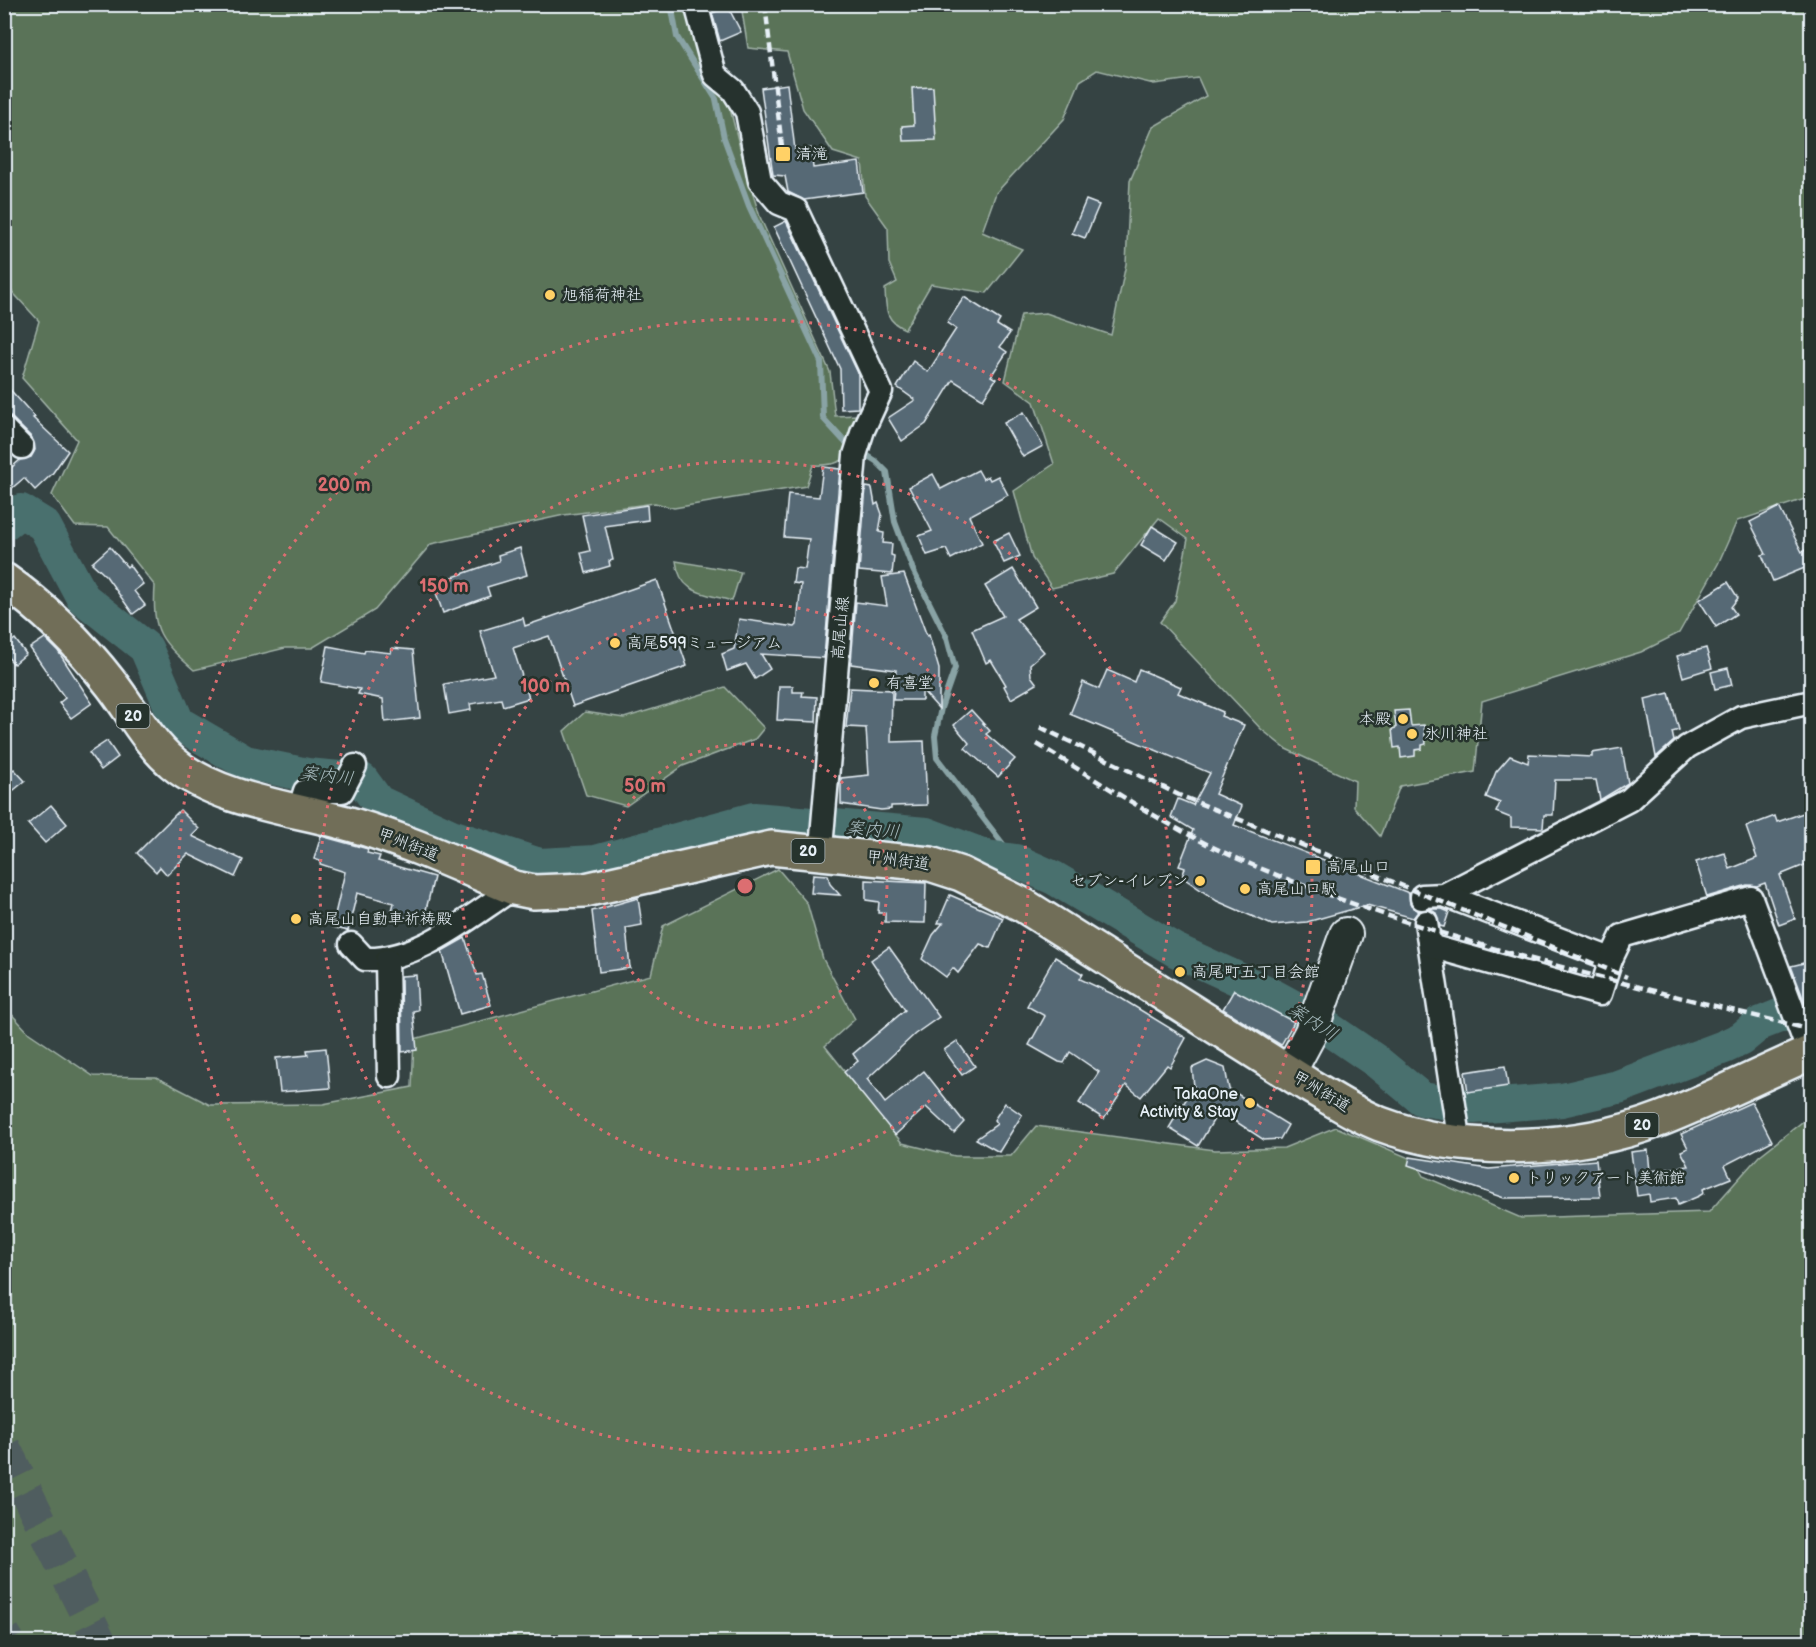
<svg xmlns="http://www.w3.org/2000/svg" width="1816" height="1647" font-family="'Balsamiq Sans','Klee One',sans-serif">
	<rect width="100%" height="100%" fill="#354343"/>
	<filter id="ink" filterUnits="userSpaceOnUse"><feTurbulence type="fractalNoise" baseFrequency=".0167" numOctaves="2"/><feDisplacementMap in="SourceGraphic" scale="12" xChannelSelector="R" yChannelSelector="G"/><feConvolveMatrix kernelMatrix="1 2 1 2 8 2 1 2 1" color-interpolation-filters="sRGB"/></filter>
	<g filter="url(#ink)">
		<g fill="#5a7358" stroke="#a1b2a8" stroke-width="1.5">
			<path d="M5,5h699l41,163 15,49 70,155 5,44 22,-1c-8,35 -2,52 -44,50l-7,21 -132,22 -19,-5 -91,12 -133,29 -56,66 -63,38h-27l-91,22c-34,-30 -42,-38 -39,-84l-47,-59 -33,-1 -23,-31 25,-55 -55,-62 17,-57 -34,-37z"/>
			<path d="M741,5h1070v492l-74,24 -19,43 -39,69 -38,19 -159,49 -7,71 -75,14 -20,50 -26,-29 1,-26 -69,-32 -25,-20 -101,-107 15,-21 13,-62 -29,-21 -46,56 -61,14 -20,-30 -18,-67 40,-27 -20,-62 -29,-21 16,-66 25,-2 65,22 15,-71 4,-83 23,-54 53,-31 -8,-18 -44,6 -57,-14 -17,11 -16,38 -68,74 -14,39 40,17 -35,44 -56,-9 -26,45c-20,-8 -19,-20 -20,-40l12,-7 -8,-19 -1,-35 -23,-32 -3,-35 -29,-9 -30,-43 -16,-57 -39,-4z"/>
			<path d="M676,561l65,11 -9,29c-27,-8 -52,-6 -56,-40z"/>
			<path d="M725,687l39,41 -9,11 -72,27 -57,40 -40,-11 -22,-64 21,-19 39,6z"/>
			<path d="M778,869l29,34 16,56 32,60 -30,27 77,97 53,13h56l25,-30 179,24 69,-2 52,-21 78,33 9,16 98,42 188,-6 50,-56 52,-41v527h-1806l-1,-636 25,27 64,43 63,1 54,28 113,-1 89,-17 2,-48 237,-64 12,-49z"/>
		</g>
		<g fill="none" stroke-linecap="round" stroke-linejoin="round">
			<path stroke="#89a3a5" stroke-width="6" d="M671,4l6,33 39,62 8,39 25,68 72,156 2,56 21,23 32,20 11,11 8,50 18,48 34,68 8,30 -14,40 -6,28 2,22 79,103"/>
			<path stroke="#4a6f6e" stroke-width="34" d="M4,524l17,-13 23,14 39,73 63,50 32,75 67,39 62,13 55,5 16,22 73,34 88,29 57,-3 158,-43 172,15 61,23 29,4 38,17 121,72 91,42 44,24 66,45 46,38 52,8 88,-7 56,-13 106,-40 17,-8 18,-15 53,-21"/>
		</g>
		<g fill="#576975" stroke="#e8f1f8" stroke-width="1.5">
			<path d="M728,7l13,25 -21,9 -8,-28z"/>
			<path d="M787,84l8,66 16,-2 2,20 46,-6 4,30 -59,8 -16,-8 -3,-16 -12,-1 -12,-87z"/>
			<path d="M933,87l3,53 -33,1 -1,-15 12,-1 -2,-37z"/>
			<path d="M1086,200l13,5 -14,33 -13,-5z"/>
			<path d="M786,221l72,152v35l-17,1 -1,-40 -66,-142z"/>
			<path d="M964,297l36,23 -3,5 13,8 -10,14 7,5 -16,24 5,3 -13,20 -30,-19 -27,44 -24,17 -14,-23 27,-18 -18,-13 16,-26 15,11 28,-43 -9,-6z"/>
			<path d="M4,383l31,34 -2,1 35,33 -16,23 -17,16 -11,-12 -20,17v-21l16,-14 11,-3 4,-7 -3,-12 -28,-28z"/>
			<path d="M1024,412l19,34 -20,11 -19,-34z"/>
			<path d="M823,467l17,2 -16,189 -63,-4 9,15 -15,10 -9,-15 -19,7 -5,-17 12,-5 5,-30 56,8 2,-2 4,-41 -8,-1 2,-15 10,1 4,-30 -25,-2 4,-43 31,3z"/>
			<path d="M978,470l5,9 5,-3 2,4 8,-4 10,19 -39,21 13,27 -31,16 -5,-10 -19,6 -8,-19 13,-5 -23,-44 24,-13 8,15z"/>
			<path d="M866,487l6,1 3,17 3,-2 4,11 -3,18 5,1 -1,10 9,1 -1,11 3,1 -2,18 -33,-3z"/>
			<path d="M647,505l1,15 -43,6 8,34 -4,1 1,5 -24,7 -5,-20 9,-2 -8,-36z"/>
			<path d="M1779,507l23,45 5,-3 5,16 -39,16 -11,-26 4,-1 -16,-32z"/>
			<path d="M1152,526l26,16 -12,18 -25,-15z"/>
			<path d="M1009,533l11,23 -16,7 -11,-22z"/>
			<path d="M110,547l17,20 2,-2 14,19 -9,7 11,14 -12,9 -27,-38 -14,-13z"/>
			<path d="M520,548l7,27 -40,12 3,9 -47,17 -10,-29 66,-23 -1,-6z"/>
			<path d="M1013,569l23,38 -20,12 28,33 -14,12 1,12 6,8 -26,15 -7,-13 2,-1 -15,-25 -5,3 -14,-33 31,-14 -18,-30z"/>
			<path d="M904,574l23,62 2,-1 10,34v40l-17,-19v10h-29l3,-30 -45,-6v-2l5,-60 31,4 -5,-29z"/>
			<path d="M657,580l30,86 -114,40 -24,-70 -36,12 16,50 -26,8 -2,-7 -31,5 1,6 -22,4 -5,-30 50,-9 -14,-44 43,-13 2,8z"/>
			<path d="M1728,582l10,16 -7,9 5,7 -20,13 -17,-27z"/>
			<path d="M45,638l13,13 34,52 -21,15 -12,-15 6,-5 -35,-50z"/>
			<path d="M15,639l11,15 -12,10 -10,-11v-6z"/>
			<path d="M328,646l36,7 1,-3 26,3 1,-5 21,2 7,68 -35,4 -2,-23 -25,-5 2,-5 -39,-7z"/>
			<path d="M1706,648l6,20 -29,9 -6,-21z"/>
			<path d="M1728,668l4,17 -17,4 -4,-17z"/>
			<path d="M1139,669l42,18 -3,6 45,19 -2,4 23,9 -29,69 27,12 -8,19 175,68 1,11 9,7 -6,7 -46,-13 -60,17 -35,3 -55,-24 -35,-24 3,-9 -6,-2 14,-36 -22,-13 7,-18 15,6 17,-32 -140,-59 13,-32 16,7 8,-19 27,12z"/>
			<path d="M779,686h14v6h10l-1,4 15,1 -1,25 -39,-2z"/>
			<path d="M850,688l42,2 -1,52 33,-1 3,64 -36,1v3l-10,1 -40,-6v-26l28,-3 -3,-47 -20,-1z"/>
			<path d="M1669,693l10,37 -7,2 2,9 -18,16 -11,-58z"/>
			<path d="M971,710l19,21 -4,3 29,25 -17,18 -33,-29 4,-5 -15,-18z"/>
			<path d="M1409,710l2,16 13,-1 2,19 -4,1v4l-7,1v6l-14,2 -1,-11 -6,1 -2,-19 4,-1 -2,-17z"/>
			<path d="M107,741l11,16 -17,13 -12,-17z"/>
			<path d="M1622,748l6,35 -28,17 -4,-20h-41l-2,35h-9l-1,13 -32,-1v-9l-15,-6 4,-9 -14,-6 10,-25 14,-16 18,7 1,-9 63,3v-4z"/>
			<path d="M14,769l11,12 -21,17v-21z"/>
			<path d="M51,805l16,19 -22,19 -17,-19z"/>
			<path d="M180,810l19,19 -7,7 51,24 -8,17 -47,-23 -21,21 -7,-8 -4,5 -19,-19z"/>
			<path d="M1812,810v52l-32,13 15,44 -16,6 -14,-42 -8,3 -10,-1 -40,12 -11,-35 29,-9 5,16 27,-11 -11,-31 29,-11 2,6z"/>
			<path d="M321,836l47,13 -1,4 13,3 -2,5 56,16 -11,45 -32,-8 3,-11 -37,-10 -9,38 -16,-4 13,-55 -25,-8v-3l-6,-2z"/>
			<path d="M813,874l15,1 2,9 10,11 -29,-2z"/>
			<path d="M866,880l60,3 -1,40 -40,-1v-9h-7l1,-11 -13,-2z"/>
			<path d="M950,895l53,23 -13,30 -10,-4 -22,29 -5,-5 -7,9 -24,-18 11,-24 10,-12h-5z"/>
			<path d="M638,898l4,27 -16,3 4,40 -31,4 -7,-61z"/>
			<path d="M1429,909h13l7,3 -5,15 -4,-1 -4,-13z"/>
			<path d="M465,938l12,37 5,-1 9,31 -31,9 -18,-63z"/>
			<path d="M889,947l50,70 -24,17 -48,45 18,24 39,-32 40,51 -10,11 -28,-26 -31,28 -51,-63 14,-11 -5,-7 52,-44 -34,-50z"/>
			<path d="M1055,957l28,17 -3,5 39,18 67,41 -16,29 -3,-2 -26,32 -15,-12 -22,34 -25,-16 20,-31 -29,-20 -6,11 -5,-1 -30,-17 16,-29 -18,-10z"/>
			<path d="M1808,962l4,11v48l-21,-55z"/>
			<path d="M416,975l2,35 -5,1 4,39 -15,2 -1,-76z"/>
			<path d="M1234,990l60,32 -13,23 -58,-36z"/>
			<path d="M957,1041l18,25 -13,9 -18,-25z"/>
			<path d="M326,1048l4,40 -50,4 -4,-34 32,-3 -1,-5z"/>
			<path d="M1207,1061l18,7 4,21 59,36 -8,14 -16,1 -38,-25 -2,3 -7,-4 -19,32 -29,-18 25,-42 -2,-18z"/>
			<path d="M1505,1066l3,20 -40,6 -3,-20z"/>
			<path d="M1752,1102l20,39 -47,24 6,13 -28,11 1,4 -5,3 -21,9 -2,-7 -26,4 -1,-8 -12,2 -6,-44 17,-2 2,21 39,-5 -8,-15 7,-3 -7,-14z"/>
			<path d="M1005,1103l17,12 -23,37 -23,-13 21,-15 -3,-4z"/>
			<path d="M1410,1157l79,12 107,-9 4,37 -96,1 -96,-33z"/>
		</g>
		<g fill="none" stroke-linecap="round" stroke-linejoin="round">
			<g stroke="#505d5e" stroke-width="33" stroke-dasharray="33 16" stroke-linecap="butt">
				<path d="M4,1447l96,195"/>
				<path d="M4,1634l5,8"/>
			</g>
			<defs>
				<g id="street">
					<path d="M696,4l19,71 18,15 14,22 13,69 19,22 17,7 85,181 -18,39 -8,25 -33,381"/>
					<path d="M4,429l18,18"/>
					<path d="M299,810l6,-19h37l13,-25"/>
					<path d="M1422,898v-2l22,-1 185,-95 58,-53 54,-30 71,-15"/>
					<path d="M1426,922l34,222"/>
					<path d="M351,944l14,15c55,2 105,-43 149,-71"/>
					<path d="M1430,946l170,48 11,-35 -167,-64"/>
					<path d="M1611,959l11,-23 129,-38 58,155"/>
					<path d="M387,960l2,116"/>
				</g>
				<path id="secondary" d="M1289,1073l22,-41 35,-98"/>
				<path id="highway" d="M4,580c42,29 77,65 108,105 20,26 36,57 61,78 45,38 125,46 180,62 55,16 108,41 161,63l20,4 51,-2 186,-42 159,16 31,10 62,31 285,180c23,13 46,29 72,39 85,32 197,27 281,-5 51,-20 100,-45 151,-67"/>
			</defs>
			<use href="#street" stroke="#e8f1f8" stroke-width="27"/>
			<use href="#secondary" stroke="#e8f1f8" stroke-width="36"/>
			<use href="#highway" stroke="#e8f1f8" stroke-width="38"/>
			<use href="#street" stroke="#26332d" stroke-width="22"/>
			<use href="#secondary" stroke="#26332d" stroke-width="32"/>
			<use href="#highway" stroke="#716e59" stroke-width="33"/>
			<g stroke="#e8f1f8" stroke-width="4.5" stroke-dasharray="9 4.5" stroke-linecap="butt">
				<path d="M765,4l17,143"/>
				<path d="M1040,727l139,68 448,182"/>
				<path d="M1037,744c65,39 128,82 197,113 185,81 383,124 578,173"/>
			</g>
		</g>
	</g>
	<g fill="none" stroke="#dc6e71" stroke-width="3" stroke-dasharray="3 6">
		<circle cx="745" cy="886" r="142"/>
		<circle cx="745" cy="886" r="283"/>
		<circle cx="745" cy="886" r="425"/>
		<circle cx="745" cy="886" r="567"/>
	</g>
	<g fill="#ffd166" stroke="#26332d" stroke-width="2">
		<rect x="775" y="146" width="16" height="16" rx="3"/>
		<circle cx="550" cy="295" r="6"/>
		<circle cx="615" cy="643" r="6"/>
		<circle cx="874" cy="683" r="6"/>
		<circle cx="1403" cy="719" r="6"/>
		<circle cx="1412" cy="734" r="6"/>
		<rect x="1305" y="859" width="16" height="16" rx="3"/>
		<circle cx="1200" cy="881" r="6"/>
		<circle cx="1245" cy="889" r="6"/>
		<circle cx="296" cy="919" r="6"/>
		<circle cx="1180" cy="972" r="6"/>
		<circle cx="1250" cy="1103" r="6"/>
		<circle cx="1514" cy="1178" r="6"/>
	</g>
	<g text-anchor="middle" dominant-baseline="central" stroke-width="5" stroke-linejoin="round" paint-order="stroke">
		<g fill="#26332d" stroke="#aeb8bb" stroke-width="1.5">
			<rect x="116.5" y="704" width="33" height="24" rx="4.5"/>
			<rect x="791.5" y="839" width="33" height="24" rx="4.5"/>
			<rect x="1625.5" y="1113" width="33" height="24" rx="4.5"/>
		</g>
		<g font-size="15" font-weight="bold" fill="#e8f1f8">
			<text x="133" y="716">20</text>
			<text x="808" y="851">20</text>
			<text x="1642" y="1125">20</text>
		</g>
		<g font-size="16" fill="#e8f1f8" stroke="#26332d" text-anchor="start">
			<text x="796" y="154">清滝</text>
			<text x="562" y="295">旭稲荷神社</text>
			<text x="627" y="643">高尾599ミュージアム</text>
			<text x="886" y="683">有喜堂</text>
			<text x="1391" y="719" text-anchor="end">本殿</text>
			<text x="1424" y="734">氷川神社</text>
			<text x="1326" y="867">高尾山口</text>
			<text x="1188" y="881" text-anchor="end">セブン-イレブン</text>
			<text x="1257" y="889">高尾山口駅</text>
			<text x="308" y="919">高尾山自動車祈祷殿</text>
			<text x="1192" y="972">高尾町五丁目会館</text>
			<text x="1238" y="1094" text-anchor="end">TakaOne<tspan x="1238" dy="18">Activity &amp; Stay</tspan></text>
			<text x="1526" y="1178">トリックアート美術館</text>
		</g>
		<g font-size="16" fill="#e8f1f8" stroke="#26332d">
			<text transform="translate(841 628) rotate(-85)">高尾山線</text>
			<text transform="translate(408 845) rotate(21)">甲州街道</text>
			<text transform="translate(898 861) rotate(7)">甲州街道</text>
			<text transform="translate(1321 1092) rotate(31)">甲州街道</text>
		</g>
		<g font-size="18" font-style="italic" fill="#a9bdc1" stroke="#26332d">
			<text transform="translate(327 776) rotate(7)">案内川</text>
			<text transform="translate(873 830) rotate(5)">案内川</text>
			<text transform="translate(1313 1022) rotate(32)">案内川</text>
		</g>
	</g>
	<circle cx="745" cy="886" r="9" fill="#dc6e71" stroke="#26332d" stroke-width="3"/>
	<g font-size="18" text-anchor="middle" font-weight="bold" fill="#dc6e71" stroke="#26332d" stroke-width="5" stroke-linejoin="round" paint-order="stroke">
		<text x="344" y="491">200 m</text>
		<text x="444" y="592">150 m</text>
		<text x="545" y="692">100 m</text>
		<text x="645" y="792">50 m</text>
	</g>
	<rect width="1816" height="1647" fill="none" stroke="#26332d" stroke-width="24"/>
	<rect x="12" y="12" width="1792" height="1623" fill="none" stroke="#e8f1f8" stroke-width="2" filter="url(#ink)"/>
</svg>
